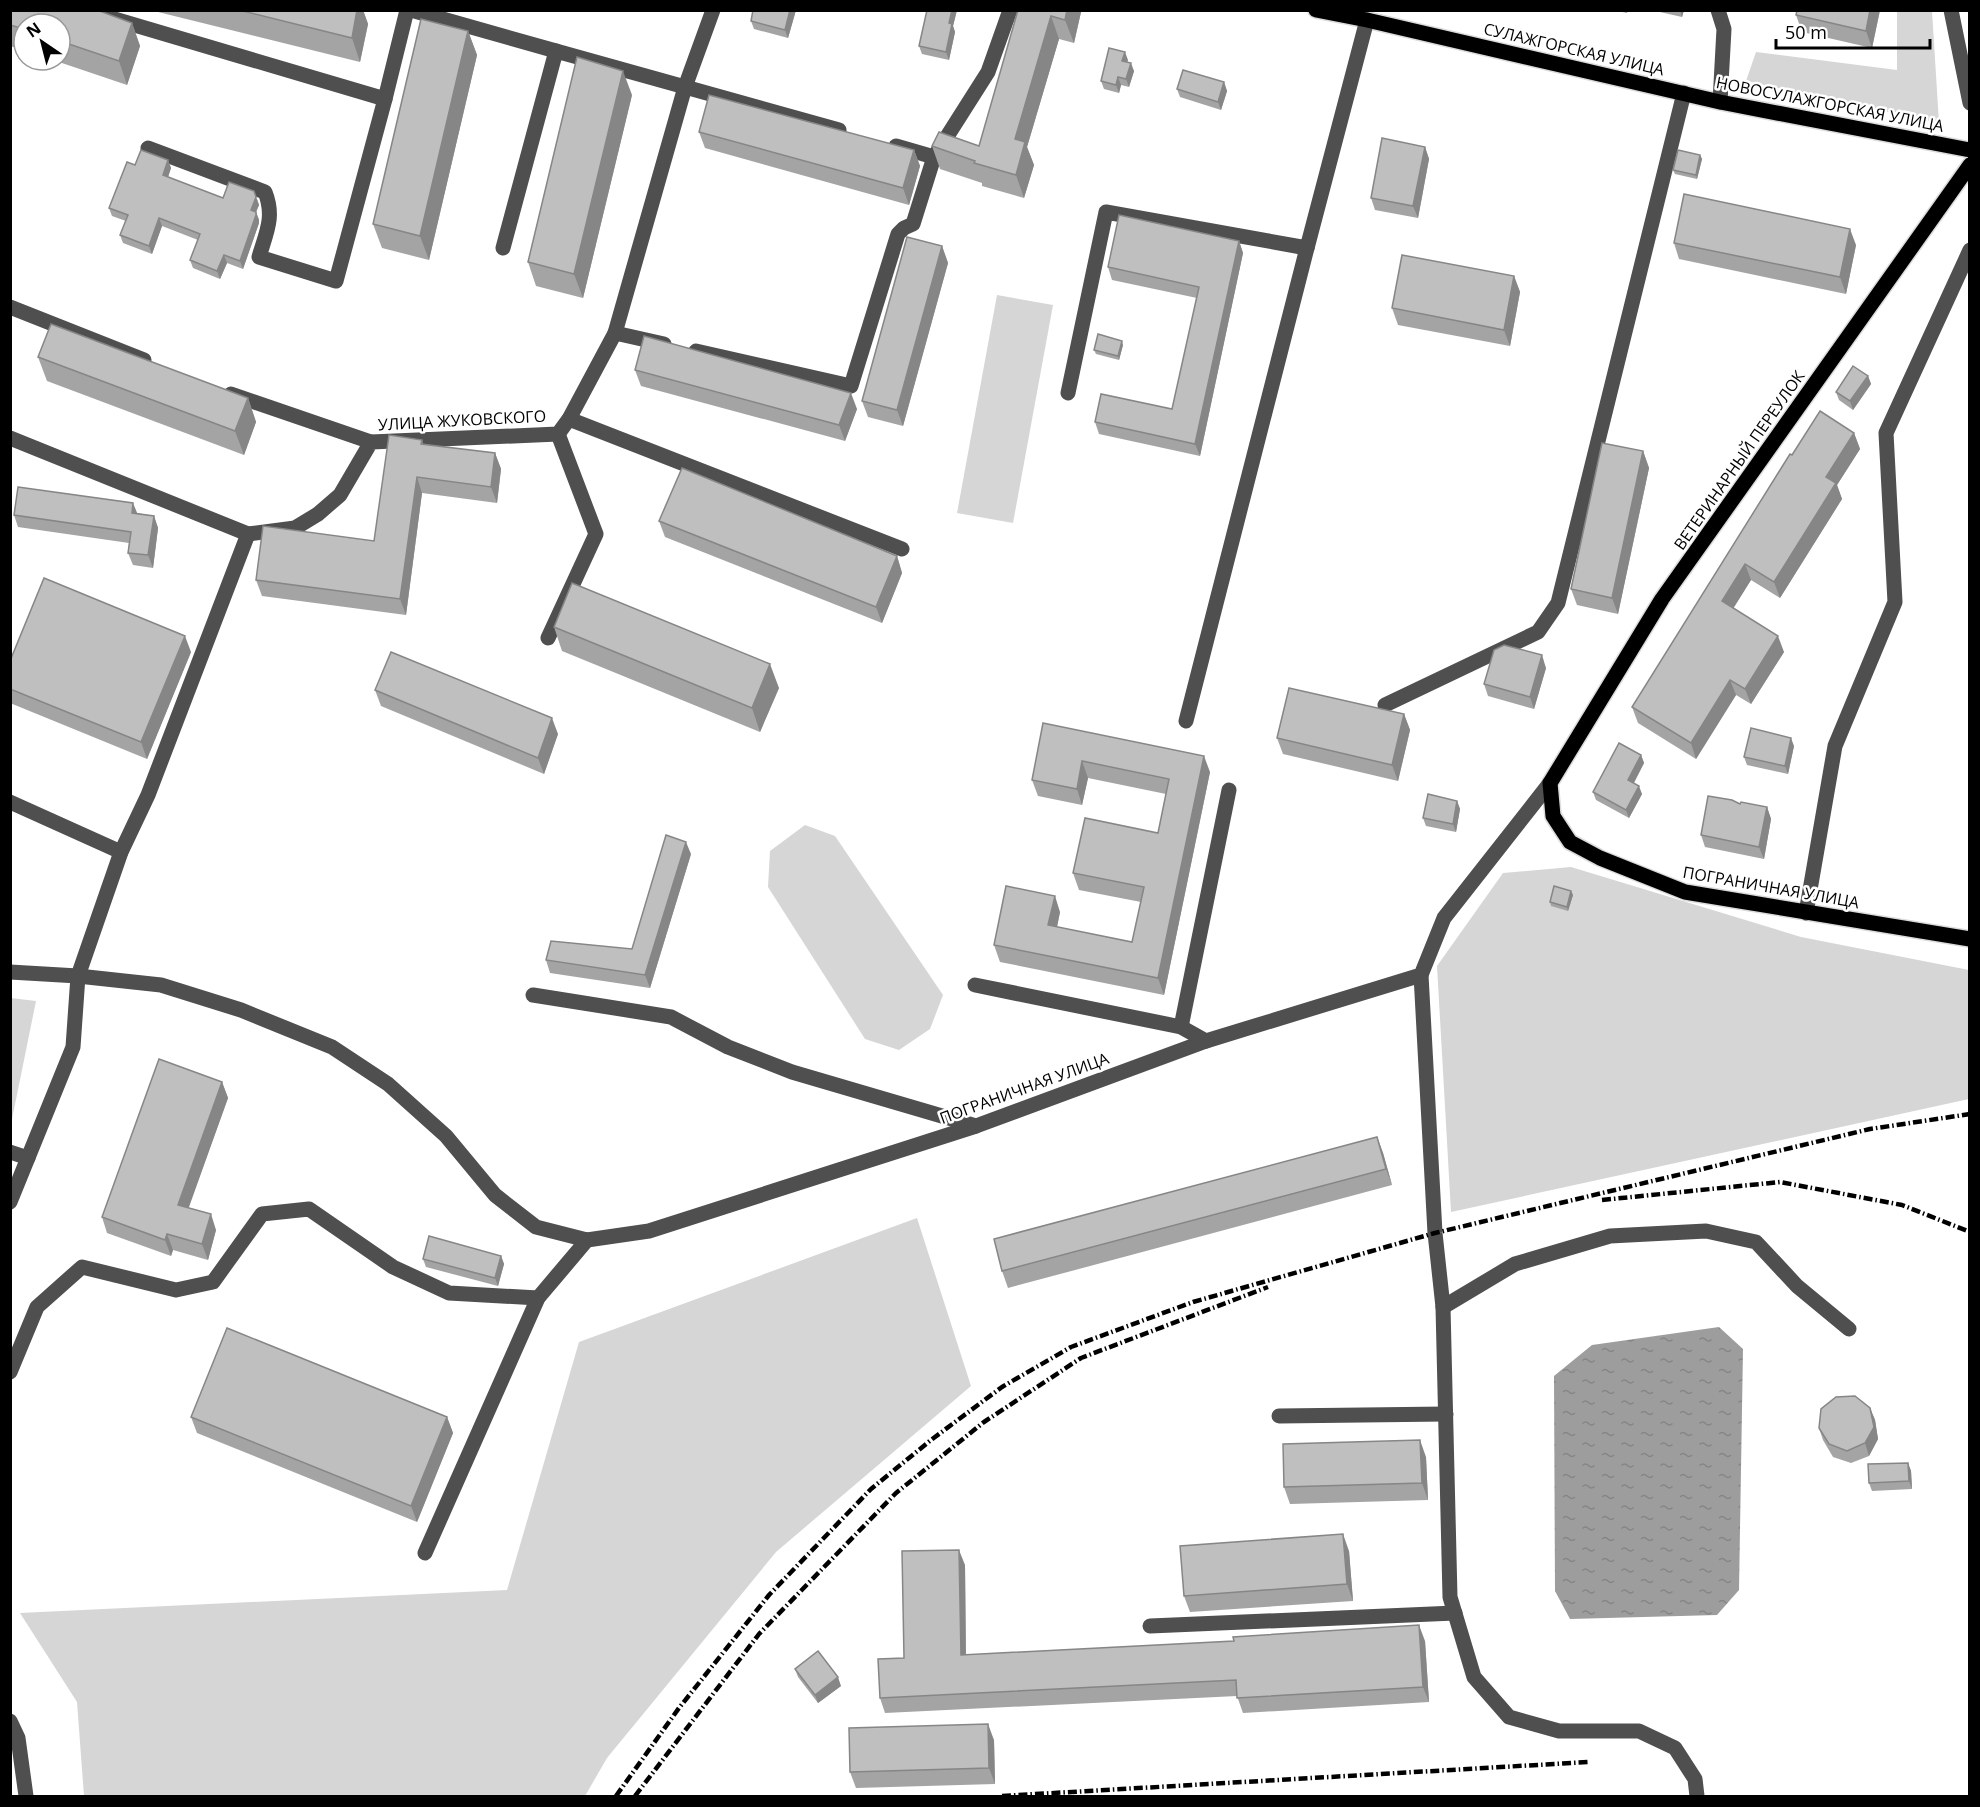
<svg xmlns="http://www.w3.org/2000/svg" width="1980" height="1807" font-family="'Open Sans',sans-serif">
	<defs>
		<pattern id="water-ripples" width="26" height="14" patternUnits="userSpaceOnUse" patternTransform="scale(1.5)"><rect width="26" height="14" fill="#9d9d9d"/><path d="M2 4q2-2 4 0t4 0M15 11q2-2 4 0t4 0" fill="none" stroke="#858585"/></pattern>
	</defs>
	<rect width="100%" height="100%" fill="#fff"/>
	<g fill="#d6d6d6">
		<path d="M1897,11h35l7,112 -193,-42 10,-29 141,18z"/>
		<path d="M997,295l56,10 -40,218 -56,-10z"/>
		<path d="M805,825l30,11 108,159 -13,34 -31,21 -34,-11 -97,-152 2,-36z"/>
		<path d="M1571,867l230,70 168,33v129l-518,113 -14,-246 66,-93z"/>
		<path d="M11,998l25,3 -25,123 -1,-126z"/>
		<path d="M917,1218l54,168 -195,166 -169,206 -22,38h-501l-7,-94 -57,-89 487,-23 72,-248z"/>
	</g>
	<path fill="url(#water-ripples)" d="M1719,1327l24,22 -4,241 -22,25 -147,4 -15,-28 -1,-215 38,-31z"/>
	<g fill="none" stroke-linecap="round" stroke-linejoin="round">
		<defs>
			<g id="major">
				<path d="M1316,10l51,10 353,82 250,48"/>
				<path d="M1970,165l-308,434 -112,184 3,33 17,26 30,16 85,34 285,47"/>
			</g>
		</defs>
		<use href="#major" stroke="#dbdbdb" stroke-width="18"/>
		<g stroke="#4f4f4f" stroke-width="15">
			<path d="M84,10l301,89 22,-89"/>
			<path d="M411,10l145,41"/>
			<path d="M1718,10l6,19 -4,73"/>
			<path d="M1951,10l19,93"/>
			<path d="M896,146l38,11"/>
			<path d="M148,148l117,44c10,25 1,41 -6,65l77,24 49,-182"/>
			<path d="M503,248l53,-197 283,79"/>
			<path d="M10,307l134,53"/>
			<path d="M615,333l49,11"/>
			<path d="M696,351l155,35 47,-152 6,-6 9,-4 21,-67 54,-85 22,-62"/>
			<path d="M1068,393l38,-181 201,36 60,-228"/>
			<path d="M231,394l140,48"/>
			<path d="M569,419l333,130"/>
			<path d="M10,438l238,96 47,-6 23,-14 22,-19 31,-53 187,-8 11,-15 46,-86 70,-246 28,-77"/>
			<path d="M548,638l48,-104 -38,-100"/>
			<path d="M1385,705l153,-73 20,-29 126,-510"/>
			<path d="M1186,721l121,-473"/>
			<path d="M10,802l111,50"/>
			<path d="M1806,913l29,-167 60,-144 -9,-169 84,-183"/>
			<path d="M10,972l68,4 83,9 80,25 91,37 56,37 58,52 49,59 41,32 51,13 62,-9 327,-105 230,-85 215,-66 23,-57 106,-135"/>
			<path d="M1421,975l14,258 8,74 7,290 24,80 35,40 50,14h80l36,17 20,31 2,17"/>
			<path d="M975,985l206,42 25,14"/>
			<path d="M533,995l138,22 57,30 64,25 184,54"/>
			<path d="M1181,1027l48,-237"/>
			<path d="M10,1152l18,6"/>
			<path d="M10,1202l63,-155 5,-71 43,-124 27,-57 100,-261"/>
			<path d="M1443,1307l72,-43 95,-28 96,-5 50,11 41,44 52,43"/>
			<path d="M10,1372l27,-65 45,-40 94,23 37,-8 49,-68 47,-5 84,58 56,26 89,5"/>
			<path d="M1279,1416l167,-2"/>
			<path d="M425,1553l113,-255 49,-58"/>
			<path d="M1150,1626l305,-13"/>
			<path d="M10,1721l8,17 8,58"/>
		</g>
		<use href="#major" stroke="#000" stroke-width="15"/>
		<g stroke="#000" stroke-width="4.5" stroke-dasharray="9 3 1.5 3" stroke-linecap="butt">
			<path d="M1602,1200l178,-18 122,23 68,27"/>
			<path d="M616,1796l63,-88 90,-113 102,-106 60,-49 71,-53 69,-40 122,-45 242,-69 435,-104 100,-15"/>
			<path d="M635,1796l124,-162 137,-141 88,-71 97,-64 187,-71"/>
			<path d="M1002,1796l586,-34"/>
		</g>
	</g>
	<g fill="#a4a4a4">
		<path d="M10,10l122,13 8,23 -13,39 -74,-25h7v-36h-36v26l-14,-4z"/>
		<path d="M150,10h213l5,14 -8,38z"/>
		<path d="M753,10h43l-8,28 -34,-9 -3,-8z"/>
		<path d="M927,10h30l-4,16 2,6 -6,28 -27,-6 -3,-8z"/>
		<path d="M1018,10h62l1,2 -7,31 -15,-4 -32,108 7,18 -10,33 -42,-12v-3l-42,-14 -8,-23h47z"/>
		<path d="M1613,10h15l-1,3z"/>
		<path d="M1651,10h33l-2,7z"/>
		<path d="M1880,10l-8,38 -70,-16 -6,-17z"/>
		<path d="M468,31l9,24 -48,205 -47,-12 -9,-24z"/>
		<path d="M1128,60l-1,2 7,9 -5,16 -8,-2 -2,8 -15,-4 -3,-8z"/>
		<path d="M1224,82l3,9 -6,19 -41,-13 -3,-8z"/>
		<path d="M632,95l-49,203 -47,-12 -8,-24z"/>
		<path d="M699,132l215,18 6,16 -11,39 -204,-57z"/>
		<path d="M1425,147l4,12 -11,59 -43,-8 -4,-12z"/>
		<path d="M1700,155l2,4 -5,20 -22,-5 -2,-4z"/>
		<path d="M168,160l3,8 -3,9 55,21 34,1 2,6 -3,7 3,8v3l-16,46 -16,-6 -7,16 -27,-11 -3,-8 8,-20 -36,-14 -10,28 -29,-11 -3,-8 6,-14 -14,-5 -3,-8 26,-43z"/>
		<path d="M1239,241l4,12 -43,203 -101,-22 -4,-12 77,-13 25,-111 -85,-18 -4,-13z"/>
		<path d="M1674,243l182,2 -10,49 -167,-35z"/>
		<path d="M942,246l6,17 -45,163 -35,-9 -6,-16z"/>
		<path d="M1514,276l6,16 -10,54 -112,-21 -6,-17z"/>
		<path d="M1123,345l-4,15 -23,-6 -2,-4z"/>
		<path d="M38,357l210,41 8,24 -12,33 -197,-74z"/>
		<path d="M635,370l222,39 -12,32 -204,-55z"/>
		<path d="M1868,376l3,8 -18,26 -14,-10 -3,-8z"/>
		<path d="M1854,433l6,16 -23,36 5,14 -62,99 -29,-18 -18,28 51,44 -33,52 -15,-9 -40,64 -58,-36 -6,-16 160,-252z"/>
		<path d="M422,440l1,4 72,9 6,16 -4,34 -75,-10 -16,122 -144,-19 -6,-16 118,-39z"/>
		<path d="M1643,451l6,17 -31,146 -41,-9 -6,-16z"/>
		<path d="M137,513l17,3 4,12 -5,40 -20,-3 -5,-12 1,-10 -111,-16 -4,-12z"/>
		<path d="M659,521l238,35 5,17 -20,50 -217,-86z"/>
		<path d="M554,627l225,61 -19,44 -198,-81z"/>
		<path d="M191,652l-44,107 -137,-56v-42z"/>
		<path d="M1546,668l-12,41 -46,-13 -4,-12z"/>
		<path d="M375,690l183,44 -14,40 -163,-68z"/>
		<path d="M1404,714l6,16 -12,51 -115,-27 -6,-16z"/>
		<path d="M1043,723l167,49 -46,223 -164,-33 -6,-17 66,-33 -3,15 75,15 9,-40 -62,-12 -6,-17 85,-40 8,-39 -78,-16 -6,27 -44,-9 -6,-16z"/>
		<path d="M1794,746l-6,28 -41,-9 -3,-8z"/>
		<path d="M1641,755l3,8 -10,20 8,11 -13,24 -33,-18 -3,-8z"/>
		<path d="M1457,801l3,8 -4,23 -30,-6 -3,-8z"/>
		<path d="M1740,804l27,3 4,12 -7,40 -59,-12 -4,-12z"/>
		<path d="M691,854l-41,134 -100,-15 -4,-13 86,-11z"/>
		<path d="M1571,891l2,4 -5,16 -17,-5 -1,-4z"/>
		<path d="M222,1082l6,16 -40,110 28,22 -8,30 -35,-10 -2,6 -64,-23 -5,-16z"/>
		<path d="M1377,1137l6,16 9,32 -384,103 -6,-17z"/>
		<path d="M501,1256l3,8 -6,22 -72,-19 -3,-8z"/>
		<path d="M1870,1408l5,12 3,19 -9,17 -18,7 -18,-6 -10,-17 -4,-12z"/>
		<path d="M191,1417h256l6,16 -36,89 -220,-89z"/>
		<path d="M1426,1457l2,43 -138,4 -6,-17z"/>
		<path d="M1908,1463l3,8 1,18 -40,2 -3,-8z"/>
		<path d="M1349,1551l4,50 -163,11 -6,-16z"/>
		<path d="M965,1565l1,90 459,-14 4,61 -186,11 -6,-17 -352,17 -5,-15 24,-40z"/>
		<path d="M795,1669l46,17 -23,17 -20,-26z"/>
		<path d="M994,1740l1,44 -139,4 -6,-16z"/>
	</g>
	<g fill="#868686">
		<path d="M357,10h6l5,14 -8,38 -8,-24z"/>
		<path d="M790,10h6l-8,28 -3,-8z"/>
		<path d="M952,10h5l-4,16 2,6 -6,28 -3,-8 3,-29z"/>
		<path d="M1067,10h13l1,2 -7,31 -9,-23z"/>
		<path d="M1680,10h4l-2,7z"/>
		<path d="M1870,10h10l-8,38 -6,-17z"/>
		<path d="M1051,16l8,23 -32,108 7,18 -10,33 -8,-23 -1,-36z"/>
		<path d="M132,23l8,23 -13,39 -8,-24z"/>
		<path d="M468,31l9,24 -48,205 -9,-24z"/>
		<path d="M1125,52l3,8 -3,9 -3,-8z"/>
		<path d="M1131,63l3,8 -5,16 -3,-8z"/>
		<path d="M623,71l9,24 -49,203 -9,-24z"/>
		<path d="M1118,77l3,8 -2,8 -3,-8z"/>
		<path d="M1224,82l3,9 -6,19 -3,-8z"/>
		<path d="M1425,147l4,12 -11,59 -5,-12z"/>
		<path d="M914,150l6,16 -11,39 -6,-17z"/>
		<path d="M1700,155l2,4 -5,20 -1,-4z"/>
		<path d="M168,160l3,8 -5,15 -3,-8z"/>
		<path d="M254,191l5,14 -3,7 3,8v3l-16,46 -3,-8z"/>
		<path d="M159,218l3,8 -10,28 -3,-8z"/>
		<path d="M1850,229l6,16 -10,49 -6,-17z"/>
		<path d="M1239,241l4,12 -43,203 -5,-12z"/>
		<path d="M942,246l6,17 -45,163 -6,-16z"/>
		<path d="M224,255l3,8 -7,16 -3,-8z"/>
		<path d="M1514,276l6,16 -10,54 -6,-16z"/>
		<path d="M1122,341l1,4 -4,15 -1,-4z"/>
		<path d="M1868,376l3,8 -18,26 -3,-9z"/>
		<path d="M851,393l6,16 -12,32 -6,-16z"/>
		<path d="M248,398l8,24 -12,33 -9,-24z"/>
		<path d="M1854,433l6,16 -23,36 5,14 -62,99 -6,-16 52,-105z"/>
		<path d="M1643,451l6,17 -31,146 -6,-16z"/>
		<path d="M495,453l6,16 -4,34 -6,-16z"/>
		<path d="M417,477l5,16 -16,122 -6,-16z"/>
		<path d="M133,503l5,12 -6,-2z"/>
		<path d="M154,516l4,12 -5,40 -5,-13z"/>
		<path d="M897,556l5,17 -20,50 -6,-16z"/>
		<path d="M1745,564l6,16 -23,37 -6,-16z"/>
		<path d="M185,636l6,16 -44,107 -6,-17z"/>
		<path d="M1778,636l6,16 -33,52 -6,-15z"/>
		<path d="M1542,655l4,13 -12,41 -4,-12z"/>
		<path d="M770,664l9,24 -19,44 -8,-24z"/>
		<path d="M1730,680l6,15 -40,64 -5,-16z"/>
		<path d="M1404,714l6,16 -12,51 -6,-16z"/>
		<path d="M552,718l6,16 -14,40 -6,-16z"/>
		<path d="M1791,738l3,8 -6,28 -3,-8z"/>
		<path d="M1641,755l3,8 -13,25 -3,-8z"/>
		<path d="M1204,756l6,16 -46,223 -6,-17z"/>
		<path d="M1082,761l6,17 -6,27 -5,-16z"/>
		<path d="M1639,786l3,8 -13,24 -3,-8z"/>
		<path d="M1457,801l3,8 -4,23 -3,-8z"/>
		<path d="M1767,807l4,12 -7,40 -5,-12z"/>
		<path d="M686,842l5,12 -41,134 -5,-13z"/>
		<path d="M1571,891l2,4 -5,16 -1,-4z"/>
		<path d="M1055,896l5,16 -6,29 -6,-16z"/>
		<path d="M222,1082l6,16 -44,123 -6,-16z"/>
		<path d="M1377,1137l6,16 9,32 -6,-16z"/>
		<path d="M211,1214l5,16 -8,30 -6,-16z"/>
		<path d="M167,1234l6,16 -2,6 -6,-16z"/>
		<path d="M501,1256l3,8 -6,22 -3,-8z"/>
		<path d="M1870,1408l5,12 3,19 -9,17 -4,-13z"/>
		<path d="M447,1417l6,16 -36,89 -6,-16z"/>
		<path d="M1420,1440l6,17 2,43 -6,-17z"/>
		<path d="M1908,1463l3,8 1,18 -3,-8z"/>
		<path d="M1343,1534l6,17 4,50 -6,-17z"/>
		<path d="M959,1550l6,15 1,106 -5,-16z"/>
		<path d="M1419,1625l6,16 4,61 -6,-15z"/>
		<path d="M838,1677l3,9 -23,17 -3,-8z"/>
		<path d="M988,1724l6,16 1,44 -6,-16z"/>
	</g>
	<g fill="#bfbfbf" stroke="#868686" stroke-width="1.5">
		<path d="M10,10h87l35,13 -13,38 -59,-20v-17h-36v5l-14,-4z"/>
		<path d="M239,10h118l-5,28z"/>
		<path d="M753,10h37l-5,20 -34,-9z"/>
		<path d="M927,10h25l-3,13 3,1 -6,28 -27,-6z"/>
		<path d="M1018,10h49l-2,10 -14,-4 -36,123 10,3 -9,33 -42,-12 1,-2 -43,-15 7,-14 40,14z"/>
		<path d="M1797,10h73l-4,21 -70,-16z"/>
		<path d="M421,19l47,12 -48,205 -47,-12z"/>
		<path d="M1109,48l16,4 -3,9 9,2 -5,16 -8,-2 -2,8 -15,-4z"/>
		<path d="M577,57l46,14 -49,203 -46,-12z"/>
		<path d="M1183,70l41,12 -6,20 -41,-13z"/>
		<path d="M709,95l205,55 -11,38 -204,-56z"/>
		<path d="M1382,138l43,9 -12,59 -42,-8z"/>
		<path d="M141,150l27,10 -5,15 60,23 6,-16 25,9 2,6 -5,13 5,2v3l-16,46 -16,-6 -7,16 -27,-11 10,-26 -41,-16 -10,28 -29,-11 8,-20 -19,-7 18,-46 8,3z"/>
		<path d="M1678,150l22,5 -4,20 -23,-5z"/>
		<path d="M1684,194l166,35 -10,48 -166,-34z"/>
		<path d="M1119,215l120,26 -44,203 -100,-22 6,-28 71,15 27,-122 -91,-20z"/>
		<path d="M907,237l35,9 -45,164 -35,-9z"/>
		<path d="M1402,255l112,21 -10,54 -112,-22z"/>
		<path d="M51,324l197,74 -13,33 -197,-74z"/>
		<path d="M1098,334l24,7 -4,15 -24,-6z"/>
		<path d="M644,336l207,57 -12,32 -204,-55z"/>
		<path d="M1853,366l15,10 -18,25 -14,-9z"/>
		<path d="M1820,411l34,22 -28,44 10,6 -62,99 -29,-18 -23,37 56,35 -33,53 -15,-9 -39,63 -59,-36 158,-253 2,1z"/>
		<path d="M389,435l33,5 -1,4 74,9 -4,34 -74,-10 -17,122 -144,-19 7,-54 111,15z"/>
		<path d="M1602,443l41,8 -31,147 -41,-9z"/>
		<path d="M682,468l215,88 -21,51 -217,-86z"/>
		<path d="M18,487l115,16 -1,10 22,3 -6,39 -20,-2 3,-21 -117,-17z"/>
		<path d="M44,578l141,58 -44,106 -131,-53v-28z"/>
		<path d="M572,583l198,81 -18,44 -198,-81z"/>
		<path d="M1504,645l38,10 -12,42 -46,-13 10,-34z"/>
		<path d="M391,652l161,66 -14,40 -163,-68z"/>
		<path d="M1289,688l115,26 -12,51 -115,-27z"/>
		<path d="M1043,723l161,33 -46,222 -164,-33 12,-59 49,10 -7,29 84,17 12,-55 -71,-14 12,-55 73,15 11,-54 -87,-18 -5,28 -45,-9z"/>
		<path d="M1751,728l40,10 -6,28 -41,-9z"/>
		<path d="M1619,743l22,12 -13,25 11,6 -13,24 -33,-18z"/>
		<path d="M1428,794l29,7 -4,23 -30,-6z"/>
		<path d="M1708,796l24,4 8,4 1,-2 26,5 -8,40 -58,-12z"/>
		<path d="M666,835l20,7 -41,133 -99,-15 5,-19 81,8z"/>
		<path d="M1554,886l17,5 -4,16 -17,-5z"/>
		<path d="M159,1059l63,23 -44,123 33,9 -9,30 -35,-10 -2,6 -63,-23z"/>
		<path d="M1377,1137l9,32 -384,102 -8,-32z"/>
		<path d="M429,1236l72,20 -6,22 -72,-19z"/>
		<path d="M227,1328l220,89 -36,89 -220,-89z"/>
		<path d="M1855,1396l15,12 4,19 -9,16 -18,8 -18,-7 -10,-16 2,-19 15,-12z"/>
		<path d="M1420,1440l2,43 -138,4 -1,-43z"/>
		<path d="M1908,1463l1,18 -40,2 -1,-19z"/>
		<path d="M1343,1534l4,50 -163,12 -4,-50z"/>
		<path d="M959,1550l2,105 273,-14 -1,-4 186,-12 4,62 -186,11 -1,-18 -356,18 -2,-39 26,-1 -2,-107z"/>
		<path d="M818,1651l20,26 -23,18 -20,-26z"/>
		<path d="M988,1724l1,44 -139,4 -1,-44z"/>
	</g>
	<g text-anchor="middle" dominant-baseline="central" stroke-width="5" stroke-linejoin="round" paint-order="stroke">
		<g font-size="16" fill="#000" stroke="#fff">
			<text transform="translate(1574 49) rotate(13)">СУЛАЖГОРСКАЯ УЛИЦА</text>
			<text transform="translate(1830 104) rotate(11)">НОВОСУЛАЖГОРСКАЯ УЛИЦА</text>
			<text transform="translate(462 420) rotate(-3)">УЛИЦА ЖУКОВСКОГО</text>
			<text transform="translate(1739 460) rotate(-55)">ВЕТЕРИНАРНЫЙ ПЕРЕУЛОК</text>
			<text transform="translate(1771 887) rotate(10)">ПОГРАНИЧНАЯ УЛИЦА</text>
			<text transform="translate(1024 1088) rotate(-20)">ПОГРАНИЧНАЯ УЛИЦА</text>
		</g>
	</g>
	<rect width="1980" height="1807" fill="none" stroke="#000000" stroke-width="24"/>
	<g transform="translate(42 42) rotate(325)"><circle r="28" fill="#ffffff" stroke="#999999" stroke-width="1.5"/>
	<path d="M0-4.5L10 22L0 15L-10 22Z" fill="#000000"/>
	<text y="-9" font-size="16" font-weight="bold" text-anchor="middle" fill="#000000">N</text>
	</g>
	<path d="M1776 39v9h154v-9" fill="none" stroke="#000000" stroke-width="3"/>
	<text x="1785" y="39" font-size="18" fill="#000000" stroke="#ffffff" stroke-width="4.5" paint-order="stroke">50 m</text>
</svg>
